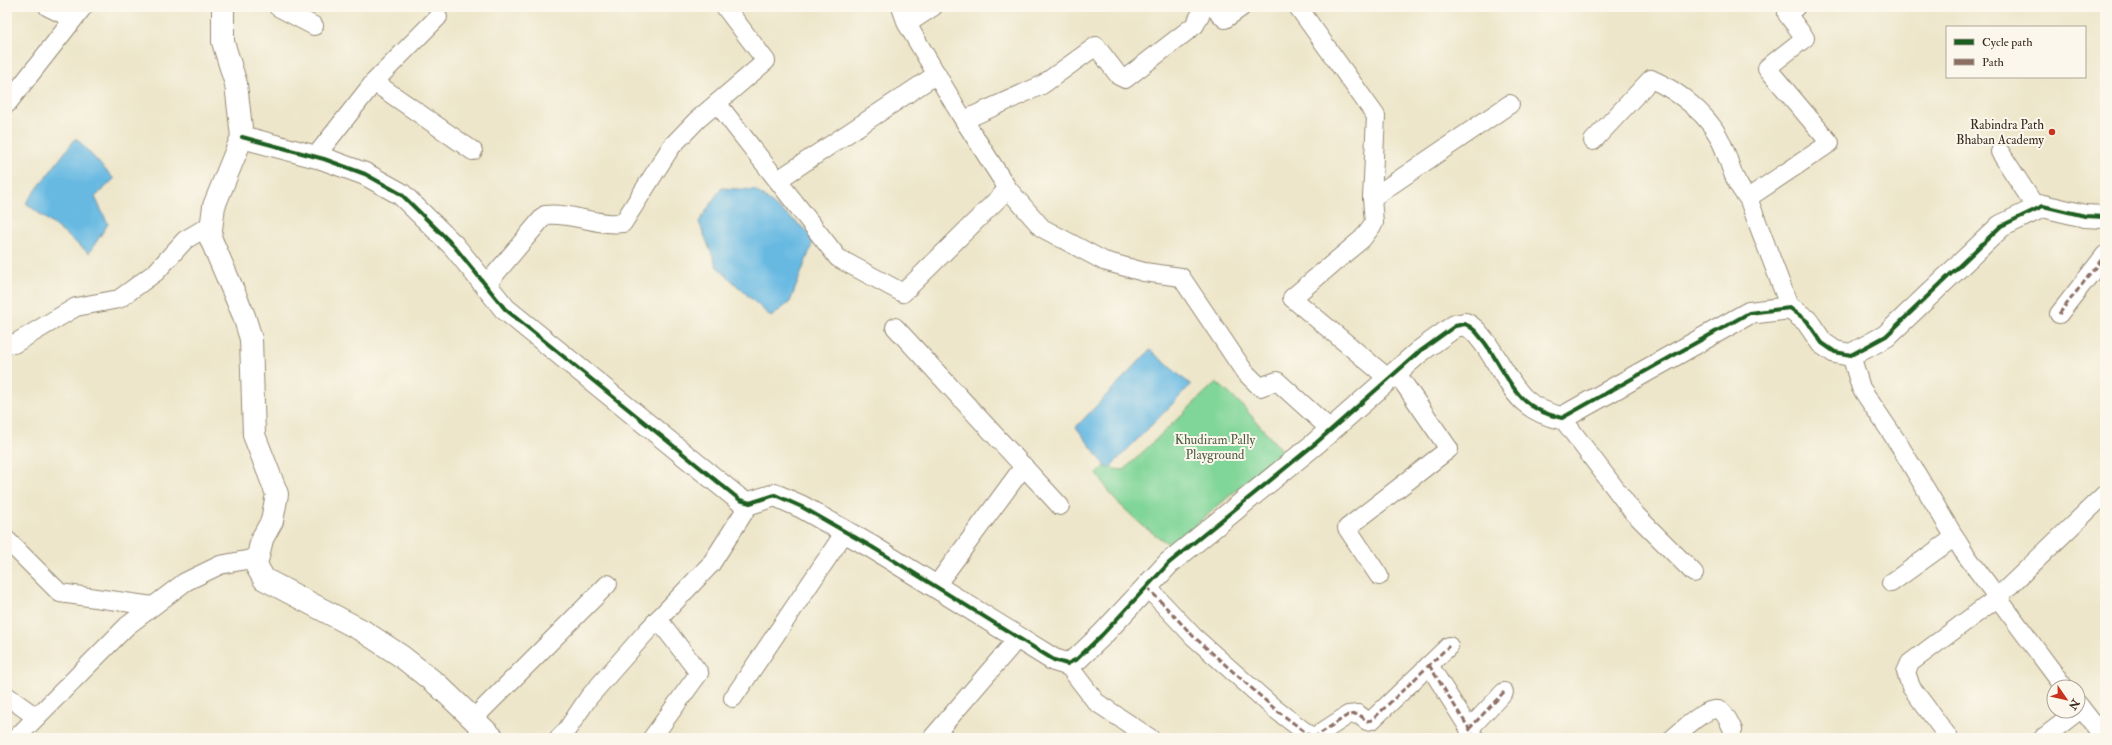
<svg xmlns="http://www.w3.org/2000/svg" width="2112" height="745" font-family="'IM FELL Double Pica',serif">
	<rect width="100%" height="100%" fill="#fbf7ec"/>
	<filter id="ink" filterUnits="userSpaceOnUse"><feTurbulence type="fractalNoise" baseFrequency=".025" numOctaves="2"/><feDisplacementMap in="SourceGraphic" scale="8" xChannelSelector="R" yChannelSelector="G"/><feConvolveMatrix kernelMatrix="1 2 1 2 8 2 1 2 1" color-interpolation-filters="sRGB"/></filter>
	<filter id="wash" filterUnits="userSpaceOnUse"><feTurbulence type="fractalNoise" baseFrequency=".012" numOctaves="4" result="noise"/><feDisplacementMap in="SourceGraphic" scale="16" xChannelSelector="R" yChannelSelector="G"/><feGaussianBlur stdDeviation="0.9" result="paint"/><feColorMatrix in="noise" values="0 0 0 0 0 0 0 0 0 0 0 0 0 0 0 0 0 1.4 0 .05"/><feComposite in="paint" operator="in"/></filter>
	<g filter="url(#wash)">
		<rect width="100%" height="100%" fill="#ede6ca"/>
		<path fill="#80d598" stroke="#5e805b" d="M1216,382l25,22 41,47 -111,95 -28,-20 -28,-26 -18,-26 10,-10 7,5 10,1z"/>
		<g fill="#67b9e2" stroke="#517280">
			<path d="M76,138l38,41 -19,18 13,27 -19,29 -63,-50z"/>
			<path d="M721,188l34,2 60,47 -25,65 -19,15 -54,-50 -18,-45z"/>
			<path d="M1150,350l41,35 -83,84 -32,-42z"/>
		</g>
	</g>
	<g filter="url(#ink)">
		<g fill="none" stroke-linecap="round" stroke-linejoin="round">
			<defs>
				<g id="minor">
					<path d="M48,7l25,12"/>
					<path d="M278,7l36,19"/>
					<path d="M901,7l6,17 53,90 48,75 34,39 62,33 40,11 37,5 63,94 16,16 17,-6 54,49"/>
					<path d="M1213,7l12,12 17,-12"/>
					<path d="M1298,7l78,109 -4,82 2,25 -12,16 -70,59 97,81"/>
					<path d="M907,24l26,-17"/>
					<path d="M374,82l99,69"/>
					<path d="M717,103l121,155 65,35 105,-104"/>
					<path d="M7,104l76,-97"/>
					<path d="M964,120l78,-35 54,-39 23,30 6,3 70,-54 9,-18"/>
					<path d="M1593,141l58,-62c28,12 61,38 72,67 8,19 10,36 25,52l42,110"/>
					<path d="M2000,152l37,57"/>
					<path d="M315,157l59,-75 64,-65"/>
					<path d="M778,180l159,-106"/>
					<path d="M1372,198l138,-94"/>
					<path d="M1748,198l82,-55 -63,-75 38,-30 -18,-24 9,-7"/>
					<path d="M486,285l59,-70c27,-3 50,11 78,8l48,-76 26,-27 69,-59 -41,-54"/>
					<path d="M2059,314l46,-59"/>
					<path d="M895,327l165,179"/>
					<path d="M7,342l7,2 62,-37 43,-8 37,-27 29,-32 27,-16"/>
					<path d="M1851,355l10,33 37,55 65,108 101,136"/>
					<path d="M1562,418l71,94 61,61"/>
					<path d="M7,540l53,53 93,13"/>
					<path d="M1379,576l-32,-48 102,-79 -53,-77"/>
					<path d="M1891,583l64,-46"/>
					<path d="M935,587l89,-121"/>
					<path d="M1147,587l47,50 81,72 38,29 35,-23 10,-1 9,7 5,-1 77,-74"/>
					<path d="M1067,664l29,38 54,36"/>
					<path d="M1429,665l46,73"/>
					<path d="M7,696l29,21"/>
					<path d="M733,698l112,-166"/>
					<path d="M2078,704l21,27"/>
					<path d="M473,719l135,-135"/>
					<path d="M1469,729l35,-37"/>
					<path d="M16,738l111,-112 58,-44 35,-17 36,-7"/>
					<path d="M559,738l7,-7 23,-34 58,-66 64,-67 39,-61"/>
					<path d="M652,738l47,-65 -41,-54"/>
					<path d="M932,738l86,-100"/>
					<path d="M1673,738c10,-8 35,-34 48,-27 5,3 9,13 12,19"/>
					<path d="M1949,738l-38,-51 -5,-15 4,-9 87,-65 108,-104"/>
					<path d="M2043,738l35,-27"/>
				</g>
				<g id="tertiary">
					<path d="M223,7v35l13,42 6,53 -28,69 -4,31 34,79 7,23 3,96 23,59 -5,27 -10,18 -6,26 8,14 99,52 38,25 38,30 54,52"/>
					<path d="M242,137l82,22 41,15 36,20 53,52 51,63 235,191 10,3 25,-8 27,12 70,40 182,113 13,4 10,-5 25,-24 67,-72 147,-120 103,-91 36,-26 10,-2c10,4 14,12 20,19 25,35 30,66 77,75l187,-105 41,-5 17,13 15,22 13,9 16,3 35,-19 115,-110 42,-20 42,10 20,1"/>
				</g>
			</defs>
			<use href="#minor" stroke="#948874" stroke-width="20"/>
			<use href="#tertiary" stroke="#948874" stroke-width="24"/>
			<use href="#minor" stroke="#fff" stroke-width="18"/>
			<use href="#tertiary" stroke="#fff" stroke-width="22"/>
			<g stroke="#8d6e63" stroke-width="3" stroke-dasharray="6 3" stroke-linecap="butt">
				<path d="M2059,314l46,-59"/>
				<path d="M1147,587l47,50 81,72 38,29 35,-23 10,-1 9,7 5,-1 77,-74"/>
				<path d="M1429,665l46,73"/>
				<path d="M1469,729l35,-37"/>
			</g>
			<defs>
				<path id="cycleway" d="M242,137l82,22 41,15 36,20 53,52 51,63 235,191 10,3 25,-8 27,12 70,40 182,113 13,4 10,-5 25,-24 67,-72 147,-120 103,-91 36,-26 10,-2c10,4 14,12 20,19 25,35 30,66 77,75l187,-105 41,-5 17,13 15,22 13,9 16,3 35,-19 115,-110 42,-20 42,10 20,1"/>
			</defs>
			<use href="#cycleway" stroke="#fbf7ec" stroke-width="6"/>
			<use href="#cycleway" stroke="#1b5e20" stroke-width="4"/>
		</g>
	</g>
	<circle fill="#c8321e" stroke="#fbf7ec" stroke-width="1.5" cx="2052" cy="132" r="4"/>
	<g text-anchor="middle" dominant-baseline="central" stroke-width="4" stroke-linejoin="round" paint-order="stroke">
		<g font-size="13" fill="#3b2a1e" stroke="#fbf7ec" text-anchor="end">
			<text x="2044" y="125">Rabindra Path<tspan x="2044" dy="15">Bhaban Academy</tspan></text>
		</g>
		<g font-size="13" fill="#505d43" stroke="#fbf7ec">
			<text x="1215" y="440">Khudiram Pally<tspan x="1215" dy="15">Playground</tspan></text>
		</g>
	</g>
	<rect width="2112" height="745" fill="none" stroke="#fbf7ec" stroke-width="24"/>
	<rect x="1946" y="26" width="140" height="52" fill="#fbf7ec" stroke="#aea59a"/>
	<rect x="1954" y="39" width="20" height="6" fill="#1b5e20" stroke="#aea59a"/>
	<text x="1982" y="46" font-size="12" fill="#3b2a1e">Cycle path</text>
	<rect x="1954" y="59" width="20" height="6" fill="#8d6e63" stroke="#aea59a"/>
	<text x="1982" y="66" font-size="12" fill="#3b2a1e">Path</text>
	<g transform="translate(2066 699) rotate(124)"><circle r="19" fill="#fbf7ec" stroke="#aea59a"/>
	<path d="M0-3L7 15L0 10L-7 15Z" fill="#c8321e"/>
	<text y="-6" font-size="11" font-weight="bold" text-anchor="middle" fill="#3b2a1e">N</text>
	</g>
</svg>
